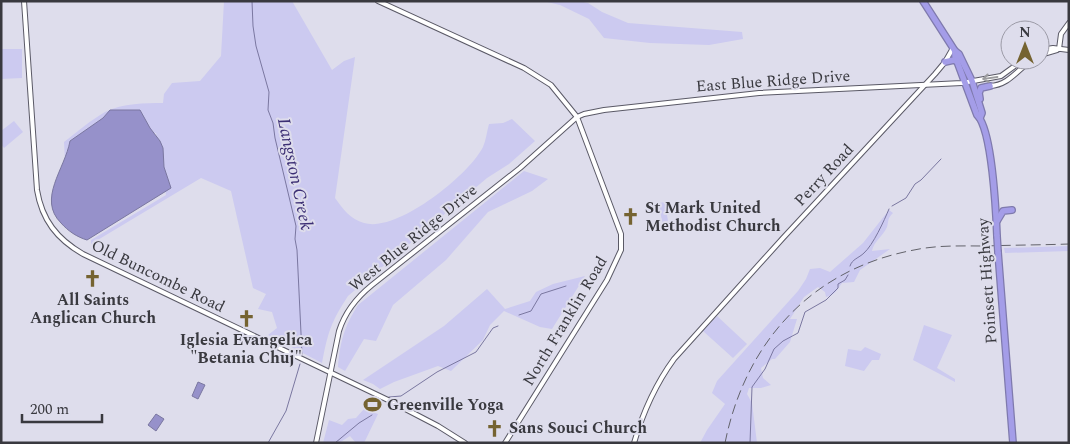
<svg xmlns="http://www.w3.org/2000/svg" width="1070" height="444" font-family="Spectral,serif">
	<rect width="100%" height="100%" fill="#deddec"/>
	<g fill="#cccaf0">
		<path d="M224,1h68l40,69 12,-9 11,-4 -20,141c8,11 15,21 29,25 33,10 105,-48 119,-76 3,-7 4,-16 6,-23l14,-1 9,-4 23,22 -26,23 -22,14 -139,118c-17,26 -20,36 -26,67l-54,-28 9,-7 -5,-16 -14,-3 8,-15 -13,-6 -22,-97 -30,-13 -110,66v-4l75,-45 -10,-62h-8l-80,17 -3,10 -1,-18c13,-10 27,-22 41,-30 18,-9 40,-9 58,-9l1,-9 8,-11 28,-2 21,-25z"/>
		<path d="M543,1h36l9,2 14,9 26,11 114,9 1,7 -34,6 -59,-2 -46,-5 -15,-19 -29,-14z"/>
		<path d="M1,49h21v29l-21,1z"/>
		<path d="M14,121l9,11 -19,16 -3,-4v-13z"/>
		<path d="M524,171l24,8 -16,12 -44,21 -42,48 -53,45 -17,36 -12,-2 -19,32 -7,-4c2,-25 6,-40 20,-62z"/>
		<path d="M665,202l3,19 -6,1 -3,-19z"/>
		<path d="M889,210l4,3c-6,6 -4,7 -6,14 -4,9 -13,14 -15,24l18,-2 -30,21 -6,12 -12,1c-5,7 -7,12 -16,14l-1,-5 -7,-5 -14,10 -14,22h7l-7,23 -15,17h-3l-11,9 2,10 8,7 -10,3h-12l-2,6 5,9 5,40h-57l7,-13 18,-26 -13,-11 5,-12 81,-90 8,-12 4,-10 10,-1 10,4 33,-29z"/>
		<path d="M1069,246v5l-64,2 -1,-5z"/>
		<path d="M585,276l-33,53 -12,-2 -36,-16 -14,14 -7,15 -32,31 -13,-5 -44,16 -14,7 -7,-5 -10,-4 81,-54 43,-37 18,20 25,-8 6,-9 17,-8z"/>
		<path d="M717,316l30,28 -14,14 -30,-27z"/>
		<path d="M924,325l28,10 -15,33 18,11v3l-42,-22z"/>
		<path d="M865,347l16,7 -2,6h-7l-8,11 -19,-5 3,-17 13,2z"/>
		<path d="M364,409l14,5 -14,29h-8l-6,-7 -11,7h-16l6,-23 13,5 6,-6 8,-1z"/>
	</g>
	<g fill="#9691ca" stroke="#7a77a0">
		<path d="M110,110h30l10,18 10,13 3,7 1,19 7,21 -84,52c-10,-3 -19,-9 -26,-17 -24,-24 4,-54 9,-82l33,-23z"/>
		<path d="M198,382l7,3 -7,14 -6,-3z"/>
		<path d="M156,414l8,5 -8,12 -8,-6z"/>
	</g>
	<g fill="none" stroke-linecap="round" stroke-linejoin="round">
		<g stroke="#7a77a0" stroke-width="1">
			<path d="M252,1l1,25 3,20 13,46 -1,18 5,13 2,15 21,88 -1,13 2,11 5,104"/>
			<path d="M892,206l14,-8 9,-14 6,-4 20,-21"/>
			<path d="M850,266c2,-7 9,-8 14,-13 9,-8 20,-32 25,-44"/>
			<path d="M519,315l12,-4 10,-17 25,-8"/>
			<path d="M389,397l12,-1 36,-24 39,-20 17,-24 5,-2"/>
			<path d="M268,443l18,-32 14,-47"/>
			<path d="M335,443l24,-20 13,-8"/>
			<path d="M750,443l2,-56 13,-18 9,-20 9,-8 15,-8 7,-21 21,-12 12,-12v-4l7,-4 3,-5"/>
		</g>
		<defs>
			<g id="secondary">
				<path d="M24,1l13,189c5,30 20,49 46,64l305,146 50,26 27,17"/>
				<path d="M378,1l146,67 27,17 26,32 44,117v16l-14,30 -102,163"/>
				<path d="M1059,49l2,-15 8,-11"/>
				<path d="M1040,50l13,-2 16,2"/>
				<path d="M1040,55l17,-5"/>
				<path d="M990,86c19,-1 27,-16 42,-26"/>
				<path d="M316,443l23,-112c6,-19 17,-33 33,-46l148,-117 57,-51 7,-3 20,-4 155,-17 203,-10 39,-7 22,-16"/>
				<path d="M634,443c9,-31 21,-58 40,-84l109,-121 152,-164 10,-12 8,-14"/>
			</g>
			<g id="highway">
				<path d="M923,1l32,50v5l22,59c15,14 19,97 20,121"/>
				<path d="M955,51l4,3 13,27 10,32 -2,5"/>
				<path d="M945,62l9,-2 4,2"/>
				<path d="M980,99l-1,-6 2,-5 9,-2"/>
				<path d="M997,221l6,-10 9,-1"/>
				<path d="M998,252l15,191"/>
			</g>
		</defs>
		<use href="#secondary" stroke="#5a5966" stroke-width="6"/>
		<use href="#highway" stroke="#7f7aad" stroke-width="8"/>
		<use href="#secondary" stroke="#fff" stroke-width="4"/>
		<use href="#highway" stroke="#a49de8" stroke-width="5.5"/>
		<path stroke="#62626a" stroke-width="1" stroke-dasharray="10 5" stroke-linecap="butt" d="M725,443c20,-100 86,-174 189,-193 23,-5 47,-4 71,-4 28,-1 56,-1 84,-2"/>
		<defs>
			<path id="highway-bridge" d="M997,236l1,16"/>
		</defs>
		<use href="#highway-bridge" stroke="#7f7aad" stroke-width="8" stroke-linecap="butt"/>
		<use href="#highway-bridge" stroke="#a49de8" stroke-width="5.5"/>
	</g>
	<defs><path id="oneway-shaft" d="M-6 0H5M1.5-3L5.5 0L1.5 3" fill="none" stroke-width="1.6" stroke-linecap="round" stroke-linejoin="round" transform="scale(1.25)"/></defs>
	<use stroke="#9c9c9f" href="#oneway-shaft" transform="translate(990 78) rotate(172)"/>
	<defs>
		<symbol id="church-bare" viewBox="-9 -9 18 18"><path d="M-1.2-6h2.4v3.5h3.3v2.4h-3.3V6h-2.4V-.1h-3.3v-2.4h3.3Z" fill="#756331" stroke="#deddec" stroke-width="2.5" paint-order="stroke"/></symbol>
		<symbol id="stadium-bare" viewBox="-9 -9 18 18"><path d="M0-5a6.5 5 0 1 0 0 10a6.5 5 0 1 0 0-10ZM-3.5-1.8h7v3.6h-7Z" fill="#756331" stroke="#deddec" stroke-width="2.5" paint-order="stroke"/></symbol>
	</defs>
	<g fill-rule="evenodd">
		<use href="#church-bare" x="618" y="204" width="25" height="25"/>
		<use href="#church-bare" x="80" y="266" width="25" height="25"/>
		<use href="#church-bare" x="234" y="306" width="25" height="25"/>
		<use href="#stadium-bare" x="360" y="392" width="25" height="25"/>
		<use href="#church-bare" x="482" y="416" width="25" height="25"/>
	</g>
	<g text-anchor="middle" dominant-baseline="central" stroke-width="4" stroke-linejoin="round" paint-order="stroke">
		<g font-size="16" fill="#39393f" stroke="#deddec">
			<text transform="translate(773 81) rotate(-4)">East Blue Ridge Drive</text>
			<text transform="translate(824 175) rotate(-47)">Perry Road</text>
			<text transform="translate(413 238) rotate(-39)">West Blue Ridge Drive</text>
			<text transform="translate(158 276) rotate(26)">Old Buncombe Road</text>
			<text transform="translate(987 281) rotate(-94)">Poinsett Highway</text>
			<text transform="translate(565 321) rotate(-59)">North Franklin Road</text>
		</g>
		<g font-size="16" font-weight="bold" fill="#39393f" stroke="#deddec" text-anchor="start">
			<text x="645" y="208">St Mark United<tspan x="645" dy="18">Methodist Church</tspan></text>
			<text x="93" y="300" text-anchor="middle">All Saints<tspan x="93" dy="18">Anglican Church</tspan></text>
			<text x="246" y="340" text-anchor="middle">Iglesia Evangelica<tspan x="246" dy="18">"Betania Chuj"</tspan></text>
			<text x="387" y="405">Greenville Yoga</text>
			<text x="509" y="428">Sans Souci Church</text>
		</g>
		<g font-size="18" font-style="italic" fill="#3c2f74" stroke="#deddec">
			<text transform="translate(295 174) rotate(78)">Langston Creek</text>
		</g>
	</g>
	<rect width="1070" height="444" fill="none" stroke="#39393f" stroke-width="5"/>
	<g transform="translate(1025 45)"><circle r="24" fill="#deddec" stroke="#9c9ba7"/>
	<path d="M0-4L9 19L0 12L-9 19Z" fill="#756331"/>
	<text y="-8" font-size="14" font-weight="bold" text-anchor="middle" fill="#39393f">N</text>
	</g>
	<path d="M22 414v8h80v-8" fill="none" stroke="#39393f" stroke-width="2.5"/>
	<text x="30" y="414" font-size="15" fill="#39393f" stroke="#deddec" stroke-width="4" paint-order="stroke">200 m</text>
</svg>
